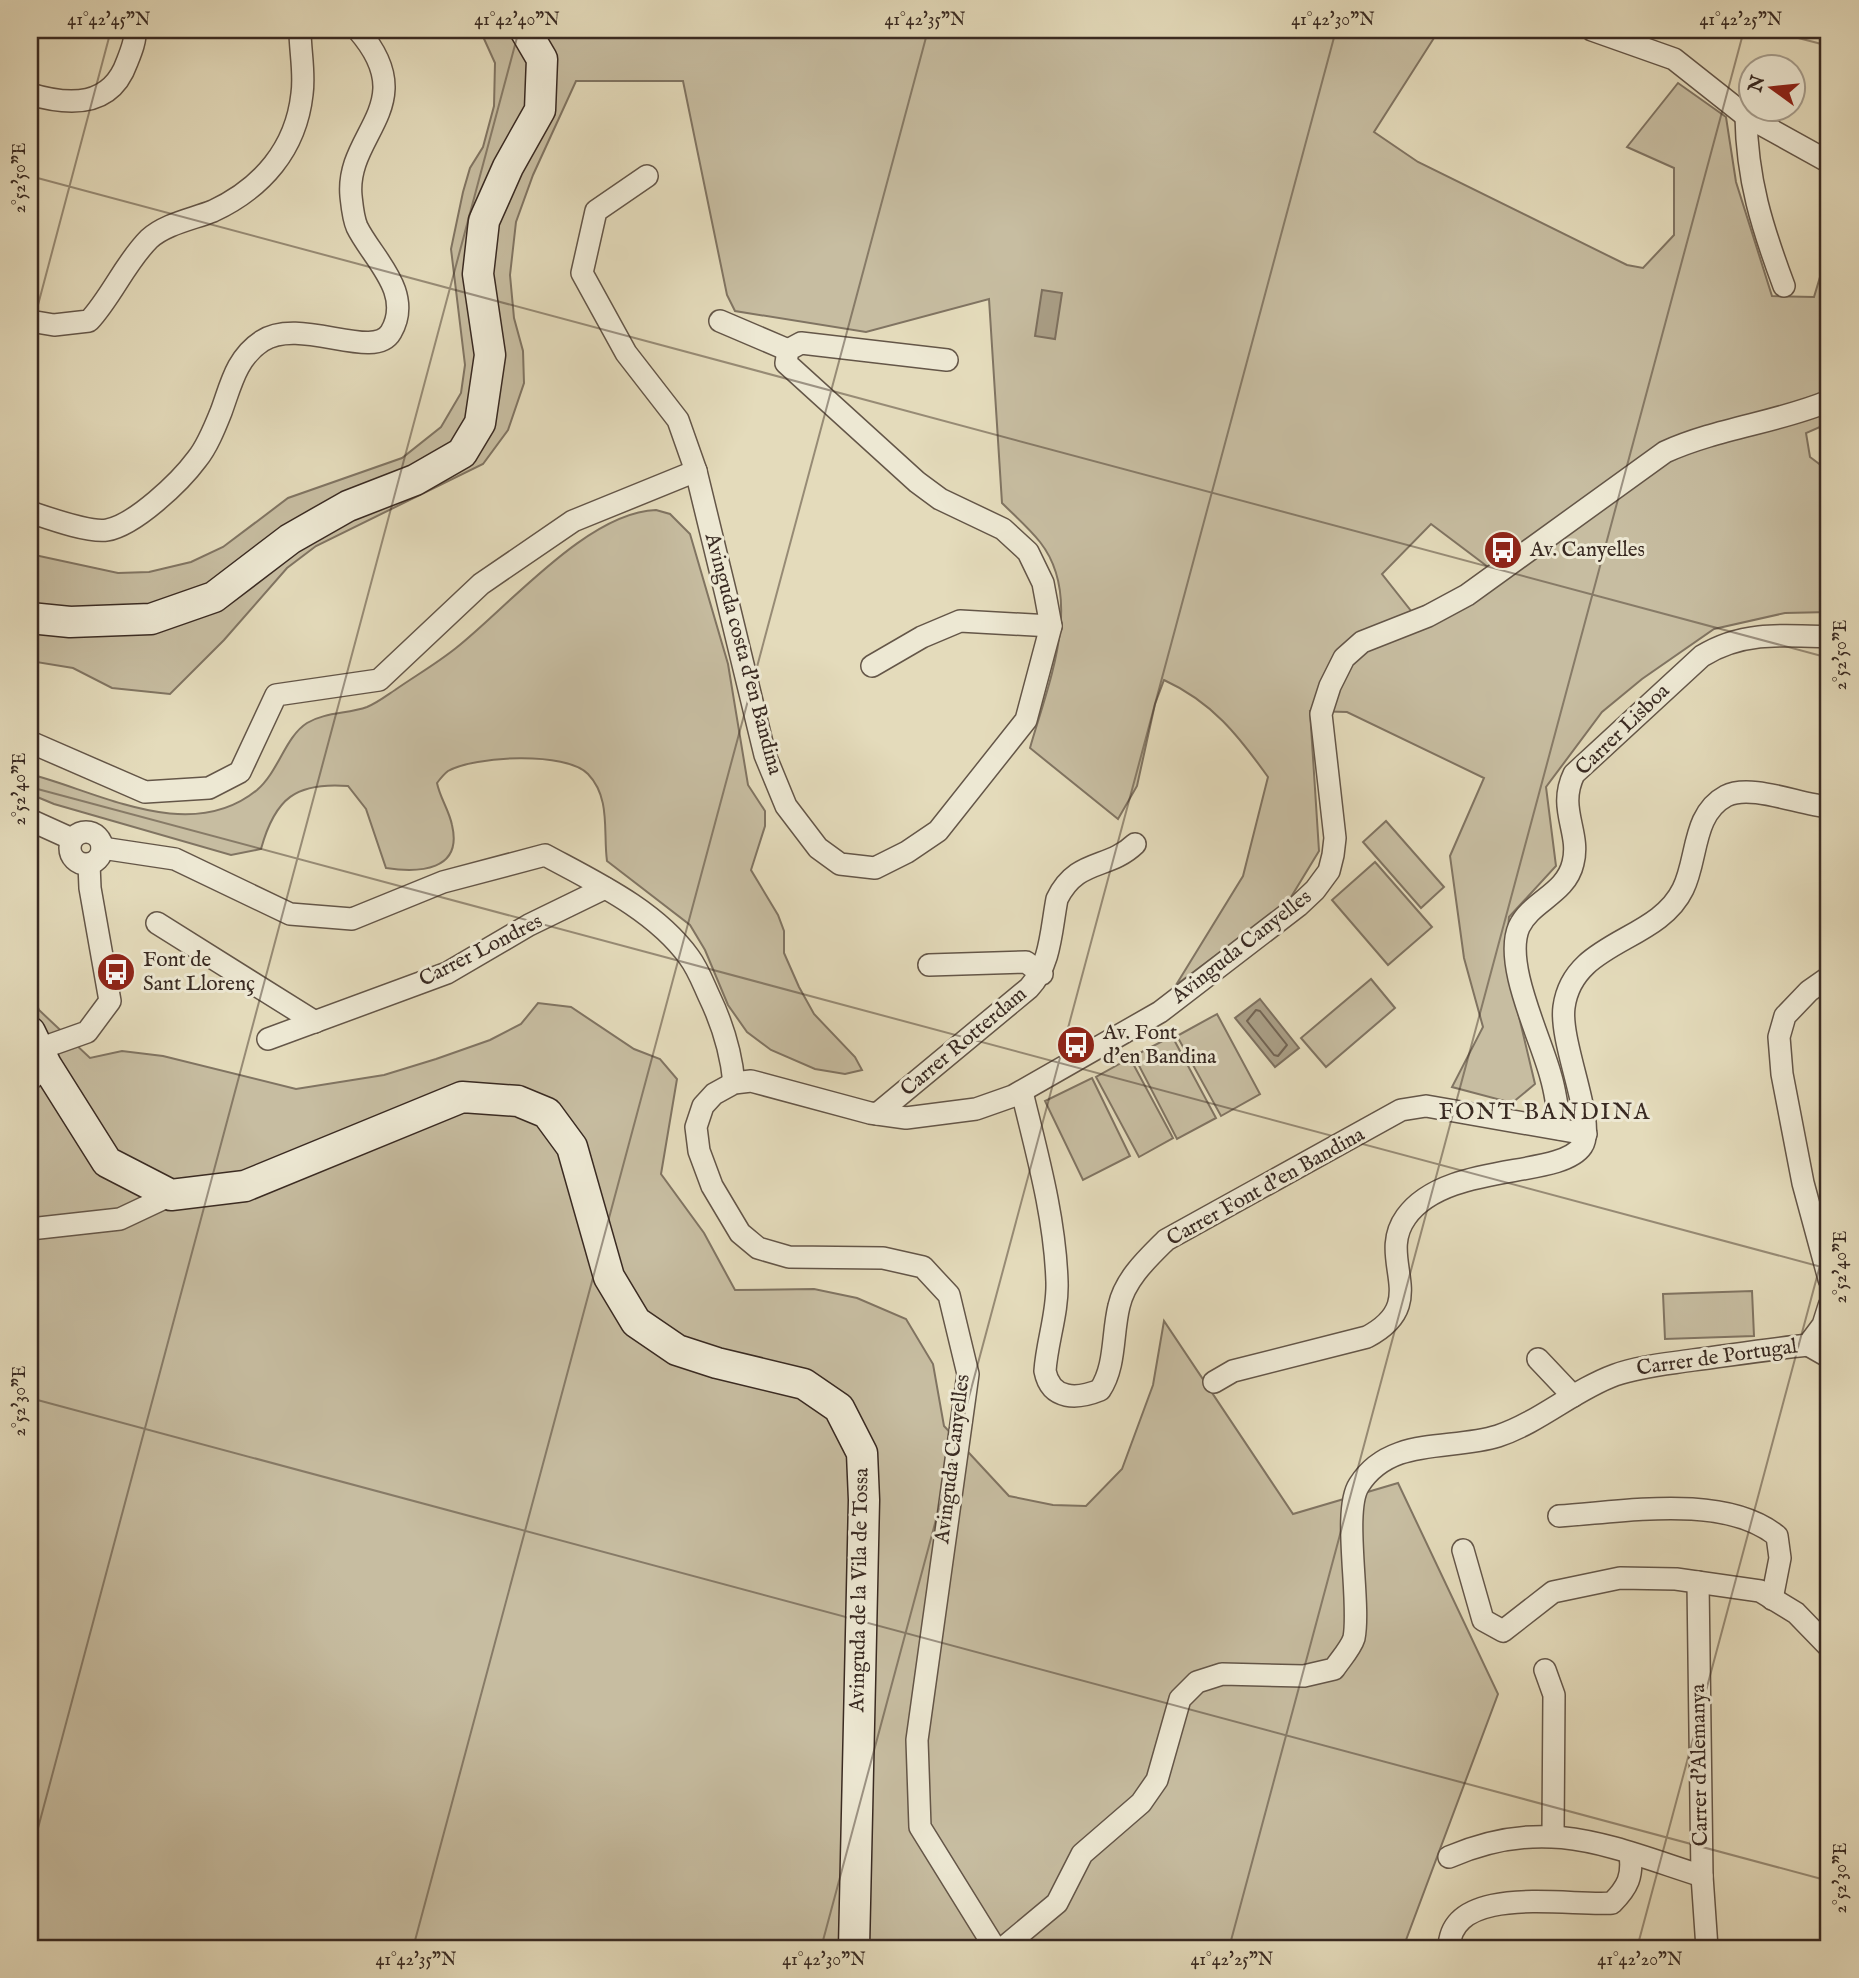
<svg xmlns="http://www.w3.org/2000/svg" width="1859" height="1978" font-family="'IM FELL English',serif">
	<rect width="100%" height="100%" fill="#e4dbbb"/>
	<filter id="stains"><feTurbulence type="fractalNoise" baseFrequency=".00286" numOctaves="4"/><feColorMatrix values="0 0 0 0 .2 0 0 0 0 .09 0 0 0 0 .02 0 0 0 .5 -.17"/></filter>
	<radialGradient id="worn" r=".72"><stop offset=".6" stop-color="#630" stop-opacity="0"/><stop offset="1" stop-color="#630" stop-opacity=".3"/></radialGradient>
	<g fill="#c7bda1" stroke="#807462" stroke-width="2" fill-rule="evenodd">
		<path d="M480,30h946l8,8 -60,94 44,30 209,103 16,3 31,-33v-67l-47,-21 51,-64 48,34 10,65 36,114 42,1 15,-50v176l-23,10 4,24 12,9h7v146l-44,1 -71,16 -72,50 -40,33 -56,75 10,79 -47,51 -3,45 29,122 -23,19 -60,-16 31,-60 -19,-69 -14,-102 34,-78 -137,-66 -37,-1 9,140 -31,51 -112,83 67,-109 25,-99c-30,-42 -56,-75 -104,-97l-9,24 -18,82 -19,33 -88,-71c17,-61 55,-149 10,-206 -11,-14 -25,-26 -38,-39l-13,-204 -123,33 -131,-21 -8,-16 -44,-214h-107l-43,94 -17,47 -6,53 4,43 9,33 1,32 -16,47 -25,34 -167,82 -29,22 -63,72 -54,54 -58,-6 -39,-20 -43,-7v-107l88,19 31,-1 42,-10 32,-15 65,-49 114,-40 39,-31 20,-34 4,-28 -14,-116 12,-57 7,-24 13,-21 11,-41 1,-43zM1431,524l57,43 -35,25 -41,20 -30,-38z"/>
		<path d="M656,510l14,4 20,20 38,130 20,121 17,26v15l-14,44 27,45 6,16v22l15,34 15,27 41,43 7,13 -17,4 -30,-5 -44,-19 -24,-18 -19,-27 -23,-55 -15,-25 -83,-64c-4,-29 4,-63 -19,-87 -22,-23 -114,-18 -140,-3 -4,3 -8,8 -11,12 3,15 12,27 15,42 11,46 -33,48 -66,43l-20,-59 -18,-23c-52,-4 -73,12 -87,63l-30,6 -177,-51 -24,-10v-20c69,18 160,71 227,16 22,-19 28,-53 50,-67 18,-11 41,-9 60,-16 10,-4 19,-11 28,-17 20,-14 41,-26 61,-42 52,-41 132,-136 200,-138z"/>
		<path d="M1386,821l58,66 -23,21 -58,-66z"/>
		<path d="M1375,862l57,65 -44,38 -56,-65z"/>
		<path d="M1371,979l24,29 -69,59 -25,-29z"/>
		<path d="M30,987l9,23 51,48 32,-7 41,5 133,33 88,-14 52,-16 54,-19 31,-16 17,-21 33,4 63,42 26,10 17,20 -16,95 43,59 31,57 79,-1 43,9 49,21 27,45 11,62 65,70 44,9 33,1 36,-37 31,-84 11,-64 129,193 105,-31 100,211 -95,254h-1373z"/>
		<path d="M1217,1014l43,80 -39,22 -44,-80z"/>
		<path d="M1172,1036l44,82 -39,21 -43,-83z"/>
		<path d="M1130,1058l43,80 -34,19 -43,-80z"/>
		<path d="M1092,1078l38,78 -47,24 -38,-79z"/>
		<path d="M1752,1291l2,45 -89,3 -2,-45z"/>
	</g>
	<g fill="#aa9f87" stroke="#7d705f" stroke-width="2">
		<path d="M1042,290l20,3 -7,46 -20,-3z"/>
		<path d="M1260,999l39,49 -24,19 -40,-49z"/>
	</g>
	<g fill="none" stroke-linecap="round" stroke-linejoin="round">
		<path stroke="#726454" stroke-width="2" d="M1256,1010l4,1 27,34 -9,11 -4,-1 -27,-34z"/>
		<defs>
			<g id="street">
				<path d="M1592,30l82,29 72,57 83,46"/>
				<path d="M30,94c40,12 81,13 97,-32 4,-10 9,-22 8,-32"/>
				<path d="M1746,116c1,64 16,111 38,170"/>
				<path d="M647,176l-51,35 -14,62 44,80 52,67 18,51 69,284 21,51 32,42 22,16 35,4 32,-16 31,-21 88,-111 25,-94 -8,-43 -15,-31 -25,-23 -63,-30 -23,-17 -131,-119 2,-13 13,-7 146,17"/>
				<path d="M30,321l24,4 35,-4c23,-25 36,-58 60,-82 16,-15 44,-20 64,-28 49,-23 83,-62 89,-117 3,-21 -2,-43 -2,-64"/>
				<path d="M720,321l68,29"/>
				<path d="M30,512c18,6 59,21 77,18 28,-5 73,-48 90,-71 10,-12 18,-32 24,-47 10,-27 15,-54 41,-71 38,-25 112,21 129,-9 23,-40 -19,-74 -34,-105 -4,-9 -5,-22 -6,-31 -6,-63 72,-91 7,-166"/>
				<path d="M872,666l50,-29 38,-16 91,5"/>
				<path d="M30,742l115,50 64,-4 31,-16 36,-77 103,-15 102,-96 92,-63 123,-50"/>
				<path d="M30,820l42,19"/>
				<circle cx="86" cy="848" r="16"/>
				<path d="M102,848l73,11 115,55 62,5 91,-37 102,-27c50,27 110,55 144,102 9,12 14,26 20,39 14,29 22,55 25,87"/>
				<path d="M157,923l158,99"/>
				<path d="M929,965l97,-3 16,12"/>
				<path d="M1829,977l-20,14 -24,25 -6,21 3,37 21,109 26,96"/>
				<path d="M268,1039l179,-66 82,-48 76,-37"/>
				<path d="M39,1049l48,-17 23,-31 -20,-113 -1,-24"/>
				<path d="M30,1080l16,-15"/>
				<path d="M1022,1092c15,62 33,125 35,190 1,31 -10,59 -12,89 6,30 33,28 55,19 16,-24 12,-56 19,-84 6,-27 28,-47 47,-66l235,-130 25,-4 160,28"/>
				<path d="M877,1114l152,-126c22,-24 22,-58 28,-89 20,-41 51,-29 78,-55"/>
				<path d="M1560,1129c-2,-18 -4,-35 -9,-52 -10,-39 -48,-113 -32,-150 12,-26 47,-33 54,-64 8,-31 -16,-54 1,-89l128,-118c40,-25 82,-21 127,-19"/>
				<path d="M30,1229l90,-10 51,-24"/>
				<path d="M1829,1306l-6,19 -15,20 21,12"/>
				<path d="M1538,1359l35,37"/>
				<path d="M1214,1382l19,-11 134,-34c66,-35 8,-77 39,-120 40,-56 154,-38 176,-71 15,-22 -23,-103 -18,-139 9,-67 93,-64 119,-118 15,-30 9,-75 43,-93 25,-13 74,9 103,11"/>
				<path d="M1559,1516c64,-4 165,-23 218,20l3,22 -8,41"/>
				<path d="M1463,1550l20,70 20,11 50,-39 67,-14 56,1 84,12 36,22 33,34"/>
				<path d="M1698,1582l4,294 5,72"/>
				<path d="M1545,1670l9,25 -1,139"/>
				<path d="M1449,1857c97,-42 159,-11 253,19"/>
				<path d="M995,1948l-75,-121 -3,-87 51,-366 -19,-79 -26,-28 -40,-9 -94,-1 -31,-9 -18,-15 -28,-47 -13,-35 -3,-24 7,-21 11,-12 20,-11 17,-2 119,32 36,5 70,-9 37,-13 147,-84 138,-106 17,-16 14,-19 4,-16 2,-17 -14,-124 9,-28 14,-28 18,-16 66,-26 39,-21 198,-143c53,-24 111,-29 164,-51"/>
				<path d="M1003,1948l54,-45 25,-49 59,-51 16,-23 23,-81 17,-17 25,-8 82,2 30,-7c6,-9 17,-21 20,-31 7,-36 -12,-127 5,-153 31,-49 91,-34 139,-49 42,-14 76,-46 117,-61 25,-9 52,-11 78,-15 38,-5 77,-11 115,-15"/>
				<path d="M1449,1948c2,-66 122,-41 163,-45 16,-16 21,-27 18,-49"/>
			</g>
			<g id="secondary">
				<path d="M30,618l40,4 81,-3 63,-22 76,-58 58,-33 67,-26 47,-27 18,-30 10,-68 -12,-81 6,-53 24,-54 32,-57 2,-51 -17,-29"/>
				<path d="M30,1032l16,33 61,97 64,33 74,-9 217,-89 56,4 29,12 25,34 37,130 27,45 41,28 40,13 87,21 35,24 23,45 2,47 -10,448"/>
			</g>
		</defs>
		<use href="#street" stroke="#645648" stroke-width="24"/>
		<use href="#secondary" stroke="#392a22" stroke-width="33"/>
		<use href="#street" stroke="#ede8d3" stroke-width="21"/>
		<use href="#secondary" stroke="#ede8d3" stroke-width="30"/>
	</g>
	<path fill="none" stroke="#392a22" stroke-width="2" stroke-opacity="0.45" d="M1768,30l61,16M30,176l1799,482M30,335l81,-305M30,787l1799,482M30,1398l1799,483M30,1858l489,-1828M413,1948l515,-1918M821,1948l515,-1918M1229,1948l515,-1918M1637,1948l192,-716"/>
	<defs>
		<symbol id="bus-disc" viewBox="-11 -11 22 22"><circle r="9.5" fill="#8f2418" stroke="#ede8d3"/><path d="M-5-6H5V4H4V6H2V4H-2V6H-4V4H-5ZM-3.5-4V0h7V-4ZM-3.5 1.2v1.5H-2V1.2ZM2 1.2v1.5H3.5V1.2Z" fill="#fff"/></symbol>
	</defs>
	<g fill-rule="evenodd">
		<use href="#bus-disc" x="1481" y="528" width="44" height="44"/>
		<use href="#bus-disc" x="94" y="950" width="44" height="44"/>
		<use href="#bus-disc" x="1054" y="1023" width="44" height="44"/>
	</g>
	<g text-anchor="middle" dominant-baseline="central" stroke-width="6" stroke-linejoin="round" paint-order="stroke">
		<g font-size="21" fill="#392a22" stroke="#ede8d3" text-anchor="start">
			<text x="1530" y="550">Av. Canyelles</text>
			<text x="143" y="960">Font de<tspan x="143" dy="24">Sant Llorenç</tspan></text>
			<text x="1103" y="1033">Av. Font<tspan x="1103" dy="24">d'en Bandina</tspan></text>
		</g>
		<g font-size="21" fill="#392a22" stroke="#ede8d3">
			<text transform="translate(743 654) rotate(75)">Avinguda costa d'en Bandina</text>
			<text transform="translate(1623 730) rotate(-44)">Carrer Lisboa</text>
			<text transform="translate(1242 947) rotate(-38)">Avinguda Canyelles</text>
			<text transform="translate(481 951) rotate(-27)">Carrer Londres</text>
			<text transform="translate(964 1042) rotate(-40)">Carrer Rotterdam</text>
			<text transform="translate(1266 1187) rotate(-29)">Carrer Font d'en Bandina</text>
			<text transform="translate(1717 1358) rotate(-8)">Carrer de Portugal</text>
			<text transform="translate(953 1459) rotate(-83)">Avinguda Canyelles</text>
			<text transform="translate(860 1590) rotate(-89)">Avinguda de la Vila de Tossa</text>
			<text transform="translate(1700 1765) rotate(-91)">Carrer d'Alemanya</text>
		</g>
		<g font-size="23" letter-spacing="2" fill="#392a22" stroke="#ede8d3">
			<text x="1545" y="1112">FONT BANDINA</text>
		</g>
	</g>
	<rect width="1859" height="1978" fill="none" stroke="#e4dbbb" stroke-width="77"/>
	<g transform="translate(1772 88) rotate(285)"><circle r="33" fill="#ede8d3" stroke="#a59c8c" stroke-width="2"/>
	<path d="M0-5L12 26L0 18L-12 26Z" fill="#8f2418"/>
	<text y="-10" font-size="19" font-weight="bold" text-anchor="middle" fill="#392a22">N</text>
	</g>
	<rect x="38" y="38" width="1782" height="1902" fill="none" stroke="#392a22" stroke-width="2.5"/>
	<g font-size="18" text-anchor="middle" fill="#392a22">
		<text x="109" y="25">41°42'45"N</text>
		<text x="517" y="25">41°42'40"N</text>
		<text x="925" y="25">41°42'35"N</text>
		<text x="1333" y="25">41°42'30"N</text>
		<text x="1741" y="25">41°42'25"N</text>
		<text transform="translate(19 178) rotate(-90)" y="6">2°52'50"E</text>
		<text transform="translate(1840 655) rotate(-90)" y="6">2°52'50"E</text>
		<text transform="translate(19 789) rotate(-90)" y="6">2°52'40"E</text>
		<text transform="translate(1840 1267) rotate(-90)" y="6">2°52'40"E</text>
		<text transform="translate(19 1401) rotate(-90)" y="6">2°52'30"E</text>
		<text transform="translate(1840 1878) rotate(-90)" y="6">2°52'30"E</text>
		<text x="416" y="1965">41°42'35"N</text>
		<text x="824" y="1965">41°42'30"N</text>
		<text x="1232" y="1965">41°42'25"N</text>
		<text x="1640" y="1965">41°42'20"N</text>
	</g>
	<rect width="100%" height="100%" filter="url(#stains)"/>
	<rect width="100%" height="100%" fill="url(#worn)"/>
</svg>
